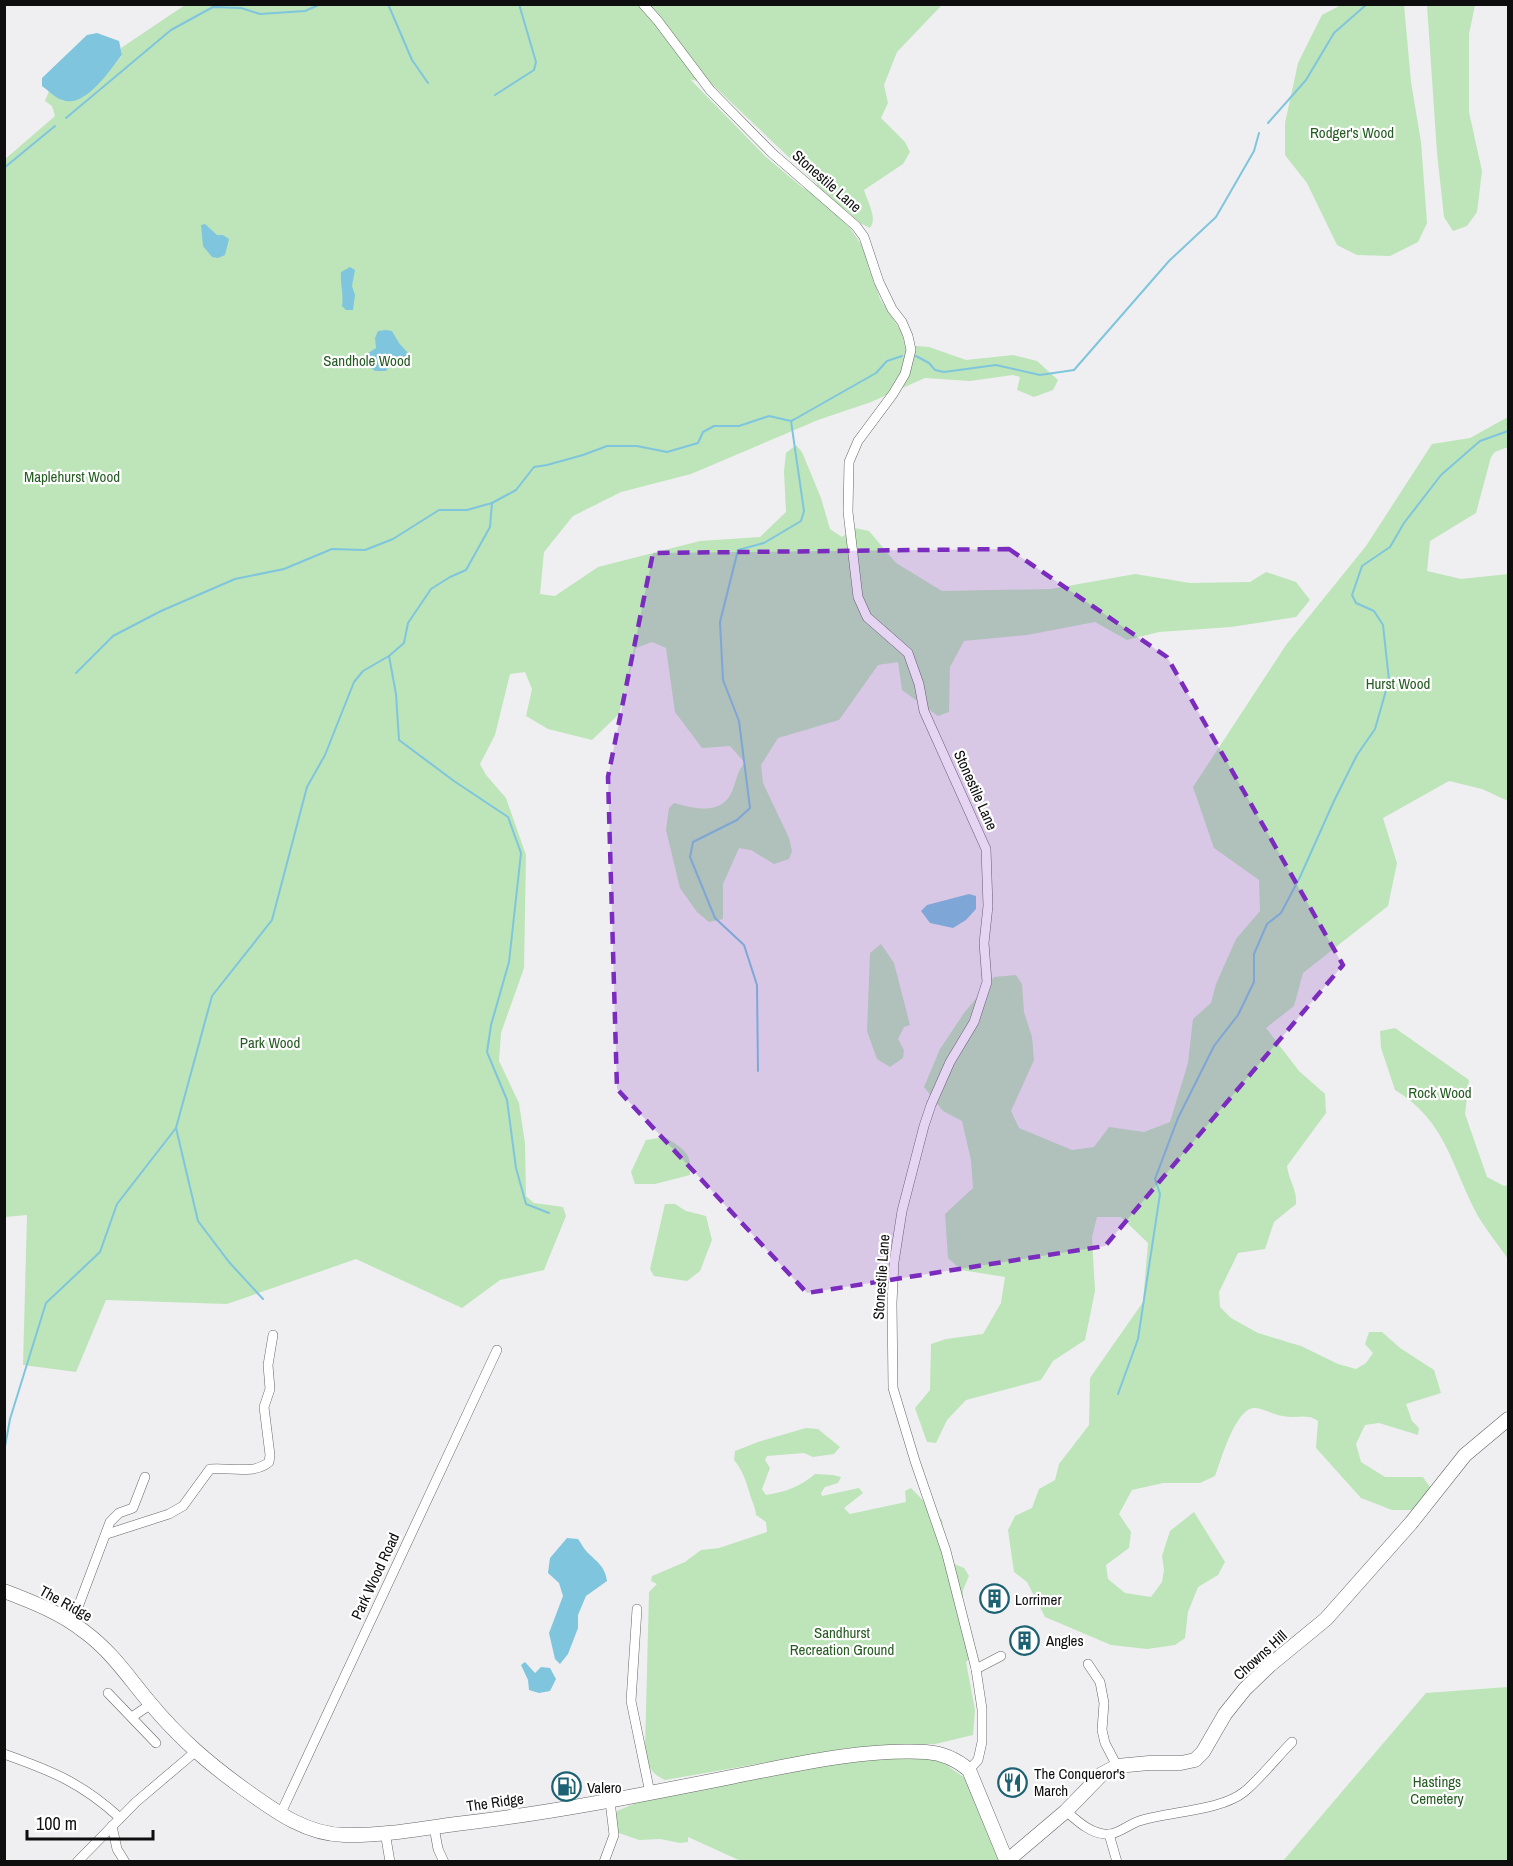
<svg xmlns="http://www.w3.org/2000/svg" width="1513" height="1866" font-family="'Archivo Narrow',sans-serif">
	<rect width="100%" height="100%" fill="#efeff1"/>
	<g fill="#bde5b9" fill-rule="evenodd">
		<path d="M185,5h756l-1,2 -43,45 -13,33 4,18 -7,15 24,24 5,10 -7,12 -39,26c3,11 14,28 6,38l-10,-5 -15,-14 -9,5 14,14 11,16 19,55 21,32 4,14 24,2 37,13 47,-5 24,6 21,19 -5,10 -19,7 -17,-7 3,-13 -7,-2 -43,6 -45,-3 -54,24 -53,18 -127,54 -70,18 -48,24 -29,36 -4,42 15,2 43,-29 102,-26 60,-4 26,-25 -2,-41 2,-18 10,-8 6,7 19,46 9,31 12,8 13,-9 14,3 27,32 46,28 109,-2 84,-15 55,9 60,-1 16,-10 30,10 14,18 -14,17 -65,10 -72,5 -32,8 -32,-18 -68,13 -63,6 -14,26 -1,45 -11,4 -36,-26 -4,-28 -20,3 -39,55 -61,18 -17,27 2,18 26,55 3,13 -3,8 -15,5 -23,-14 -12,-2 -16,36v35l-14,3 -12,-10 -17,-24 -14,-58 3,-22 5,-5c22,6 49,13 59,-14 4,-10 4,-18 12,-26l-15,-17 -28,2 -27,-36 -9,-64 -14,-6 -16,6 -17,66 -27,26 -44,-11 -22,-13 6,-27 -7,-17 -15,2 -15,61 -15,29 6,11 20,23 20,57 -2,113 -23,65 -2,28 20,42 6,40 1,53 8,7 29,4 3,9 -22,54 -44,10 -38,28 -106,-49 -129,45 -121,-4 -30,72 -53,-7 4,-150 -22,2 -1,-1057 51,-44 -3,-10 -7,-5 4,-10 14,10 36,-18 23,-27 -1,-8zM690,79l24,7 103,98 -4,9 -10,-5 -37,-31z"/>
		<path d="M1341,5h63l7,77 10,60 6,81 -9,19 -28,14 -33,-1 -20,-10 -30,-62 -22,-28v-32l13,-60 24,-48z"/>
		<path d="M1427,5h48l-6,29v78l13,59 -5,41 -10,14 -14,5 -9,-14 -7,-64z"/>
		<path d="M1508,417v30l-13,5 -4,5 -15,56 -46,28 -3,30 34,8 47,-5v227l-26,-12 -33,-8 -66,37 14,45 -9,43 -85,67 -9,33 -28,22 33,43 26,23 1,19 -39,53c2,16 10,22 9,38l-22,18 -9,27 -27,4 -19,39 1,15 11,11 27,15 43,13 37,18 18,5 10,-6 7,-10 -8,-9 4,-12h13l18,16 34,22 7,23 -35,11 6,17 7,7 -1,7 -39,-12 -14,2 -9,19 5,18 24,15h38l9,13 -18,20h-22l-31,-12 -45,-50 2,-27c-11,-8 -22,-2 -35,-5 -9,-1 -18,-7 -27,-8 -20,-3 -35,52 -41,68l-15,7h-37l-31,7 -13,24 12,18 -2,16 -23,17 2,14 17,14 26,4 11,-15 2,-12 -2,-14 8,-25 24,-19 31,50 -7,13 -20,12 -10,25 -3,26 -10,7 -28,4 -36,-4 -66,-28 -18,-35 -13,-10 -6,-42 7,-14 17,-8 7,-19 16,-9 4,-16 30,-39 1,-47 53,-76 5,-59 -27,-26h-24l-5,20 3,54 -10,49 -32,21 -12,19 -75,20 -19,20 -11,23 -9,-1 -12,-34 15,-18 1,-46 15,-5 37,-5 18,-31 4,-26 -44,-7 -13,-12 -3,-44 28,-26 -2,-28 -9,-39 -19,-10 -19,-24 16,-38 24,-36 30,-36 22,-2 6,9 2,28 8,25 2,23 -23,51 8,17 53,22 22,-3 15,-20 35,5 26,-10 18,-59 5,-44 18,-16 5,-19 20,-45 24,-28 -1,-31 -45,-32 -21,-61 93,-142 80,-99 66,-102 38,-6z"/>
		<path d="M881,944l13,19 16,62 -6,2 -6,12 6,11 -1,8 -13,9 -13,-8 -10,-28 3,-78z"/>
		<path d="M1395,1028l74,52 -4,34 22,63 17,9 4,-1v74c-9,-13 -20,-27 -29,-41 -27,-49 -32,-97 -84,-128l-14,-42 -1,-17z"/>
		<path d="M665,1137c16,11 28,15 25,38l-35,9h-20l-4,-12 15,-32z"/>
		<path d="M665,1204h10l11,7 20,5 6,24 -12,31 -13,10 -33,-5 -4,-7z"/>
		<path d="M806,1428l12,1 22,18 -6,7 -21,3 -9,-4 -37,3 -2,4 5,8 -8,21 4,6c19,-3 34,-8 49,-21l18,1 8,2 -3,6 -13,4 -4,6 1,3 37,-8 4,5 -19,15 6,6 56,-12 -1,-11 6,-3 31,32 3,24 7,19 12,5 5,8 -6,14v11l11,53 -8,8 9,48 -2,25 -38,9 -87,4 -183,32c-16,-8 -17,-14 -20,-31l4,-157 8,-8 -6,-3 1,-5 33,-14 16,-12 18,-2 48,-16 -1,-10 -10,-7c-1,-10 -5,-15 -7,-24 -4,-12 -6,-20 -15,-31l1,-9 23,-9z"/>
		<path d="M1508,1687v174h-225l143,-168z"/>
		<path d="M912,1755l27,5 26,18 37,83h-261l-53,-24v5l-8,1 -20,-4 -21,1 -20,-7 -5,-10 3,-12 33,-14 125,-26z"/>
	</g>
	<g fill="#7fc5dd">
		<path d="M97,33l22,8 3,14c-12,15 -35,50 -56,46 -9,-1 -17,-10 -24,-15v-8l45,-43z"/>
		<path d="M205,224l12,11h6l6,4 -4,16 -7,3 -6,-1 -9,-11 -2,-21z"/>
		<path d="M350,267l5,3 -3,16 3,9 -2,15h-7l-4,-4c2,-12 -2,-22 -1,-34z"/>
		<path d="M386,330l6,1 7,12 9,10v5l-17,7 -5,6h-11l-10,-7v-9l11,-7 -1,-10 3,-7z"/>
		<path d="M969,894l7,2v13l-10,11 -13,8 -23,-5 -9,-12 6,-6z"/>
		<path d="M567,1538l11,1c3,4 6,10 9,13 10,10 18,14 20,29l-21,15 -8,19v13l-10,26 -8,10 -5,-5 -6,-26 14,-37 -4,-13 -11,-10 2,-15z"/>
		<path d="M525,1662l10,11 6,-6 9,1 6,11 -6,12 -11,2 -10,-3 -1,-10 -7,-15z"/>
	</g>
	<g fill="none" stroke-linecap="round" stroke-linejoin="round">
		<g stroke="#7fc5dd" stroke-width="2">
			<path d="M388,4l24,56 16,23"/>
			<path d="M495,95l39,-25 2,-8 -17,-58"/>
			<path d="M66,118l105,-88 42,-23 28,1 19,6 45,-3 16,-7"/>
			<path d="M1268,123l38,-43 28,-47 33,-29"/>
			<path d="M4,168l51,-42"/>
			<path d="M916,356l13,7 6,7 9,2 52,-7 44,10 34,-5 95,-109 47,-44 38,-66 5,-18"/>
			<path d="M389,656l7,38 3,46 55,41 54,36 13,36 -12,109 -18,63 -4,27 20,48 9,68 10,36 23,9"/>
			<path d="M76,673l37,-37 48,-25 74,-32 49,-10 48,-20 33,1 28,-11 46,-29h28l25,-7 24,-13 18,-23 13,-2 36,-10 24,-9h30l30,6 31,-9 5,-11 11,-6h25l30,-10 22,5 4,-2 81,-46 11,-12 15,-5"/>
			<path d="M758,1071l-1,-86 -13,-40 -29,-27 -25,-61 3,-15 44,-22 13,-12 -11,-87 -16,-41 -3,-58 18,-72 26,-7 37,-22 3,-10 -13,-90"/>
			<path d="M176,1128l22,93 31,41 34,37"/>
			<path d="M1118,1394l20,-55 22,-145 -5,-15 23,-61 36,-72 24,-31 16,-33v-28l13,-30 14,-11 19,-36 34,-76 23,-46 18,-26 14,-49 -6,-55 -9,-14 -18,-8 -4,-8 10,-29 28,-19 14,-24 37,-48 39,-34 28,-10"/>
			<path d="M4,1452l6,-33 36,-116 54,-51 17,-48 59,-76 36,-132 60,-76 35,-133 18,-32 29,-73 9,-11 26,-15 15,-13 4,-20 23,-34 19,-12 16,-7 24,-43 2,-24"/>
		</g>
		<defs>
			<g id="street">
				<path d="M643,4l15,17 52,69 62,63 84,73 8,11 15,45 13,27 10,13 6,14 3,14 -6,24 -12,20 -35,47 -9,21 -1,50 10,85 9,20 41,36 11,31 5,27 62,138 2,57 -4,37 3,39 -13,40 -24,40 -19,43 -7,21 -22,85 -8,51 -2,41 1,85 22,73 31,90 30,118 6,40v33l-4,18 -9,10"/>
				<path d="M107,1534l62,-20 14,-8 27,-37c18,-2 44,6 59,-7l1,-7 -6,-48 6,-18 -2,-24 5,-30"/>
				<path d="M637,1609l-6,92 19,92"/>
				<path d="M72,1623l38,-101 9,-9 14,-5 12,-31"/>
				<path d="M1088,1664l12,18 4,21 -2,27 3,13 12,23"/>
				<path d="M976,1669l25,-13"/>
				<path d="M108,1693l48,50"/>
				<path d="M132,1717l19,-13"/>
				<path d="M4,1754c48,17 78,29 116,64"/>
				<path d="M1066,1811c11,10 27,25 44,23 9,-1 20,-10 29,-13 31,-10 81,-10 105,-29 16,-13 33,-35 48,-50"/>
				<path d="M280,1815l217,-465"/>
				<path d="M112,1826l5,23 8,13"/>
				<path d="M434,1827l4,22 6,13"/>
				<path d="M385,1832l5,30"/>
				<path d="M1109,1834l8,28"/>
				<path d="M77,1862l59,-60 59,-50"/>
				<path d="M604,1862l10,-27 -4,-34"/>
			</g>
			<g id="secondary">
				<path d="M4,1591c29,11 57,22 81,41 27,20 44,46 65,71 29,35 58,60 94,86 31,22 61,45 100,46 37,1 76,-6 112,-11 96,-11 190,-30 285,-49 61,-12 122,-26 185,-23 17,1 30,7 43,18l38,92"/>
				<path d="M1007,1861l59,-50 36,-37 15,-8 32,-3h32l14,-3 8,-8 22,-38 20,-25 25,-24 56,-46 85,-96 54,-68 43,-36"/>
			</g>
		</defs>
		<use href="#street" stroke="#656667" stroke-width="10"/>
		<use href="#secondary" stroke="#656667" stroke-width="15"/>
		<use href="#street" stroke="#fff" stroke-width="9"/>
		<use href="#secondary" stroke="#fff" stroke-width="14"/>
	</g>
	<path fill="#7b2cbf" fill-opacity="0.2" stroke="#7b2cbf" stroke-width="4.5" stroke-dasharray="12 8" stroke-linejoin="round" d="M1009,549l158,108 176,308 -238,281 -298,47 -190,-204 -9,-312 45,-224z"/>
	<defs>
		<symbol id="building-ring" viewBox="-11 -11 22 22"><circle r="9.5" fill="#fff" stroke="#1c6273" stroke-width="1.5"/><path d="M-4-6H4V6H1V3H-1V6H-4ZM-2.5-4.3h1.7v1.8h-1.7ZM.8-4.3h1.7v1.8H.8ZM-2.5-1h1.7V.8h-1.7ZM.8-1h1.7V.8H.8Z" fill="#1c6273"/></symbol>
		<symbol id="restaurant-ring" viewBox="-11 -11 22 22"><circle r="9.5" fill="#fff" stroke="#1c6273" stroke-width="1.5"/><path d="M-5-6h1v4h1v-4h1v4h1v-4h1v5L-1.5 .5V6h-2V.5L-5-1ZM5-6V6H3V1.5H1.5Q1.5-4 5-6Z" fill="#1c6273"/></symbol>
		<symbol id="fuel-ring" viewBox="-11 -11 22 22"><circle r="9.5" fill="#fff" stroke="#1c6273" stroke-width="1.5"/><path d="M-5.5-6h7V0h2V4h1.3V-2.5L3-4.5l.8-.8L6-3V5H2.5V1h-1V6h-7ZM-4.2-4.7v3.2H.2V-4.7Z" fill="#1c6273"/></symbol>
	</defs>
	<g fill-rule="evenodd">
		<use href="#building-ring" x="978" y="1582" width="33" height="33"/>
		<use href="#building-ring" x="1008" y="1624" width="33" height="33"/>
		<use href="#restaurant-ring" x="996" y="1766" width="33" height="33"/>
		<use href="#fuel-ring" x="550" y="1770" width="33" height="33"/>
	</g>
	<g text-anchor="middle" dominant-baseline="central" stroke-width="4.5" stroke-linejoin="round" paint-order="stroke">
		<g font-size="15" fill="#245c21" stroke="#fff">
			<text x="1352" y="132">Rodger's Wood</text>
			<text x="367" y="360">Sandhole Wood</text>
			<text x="72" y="476">Maplehurst Wood</text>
			<text x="1398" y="683">Hurst Wood</text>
			<text x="270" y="1042">Park Wood</text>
			<text x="1440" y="1092">Rock Wood</text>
			<text x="842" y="1632">Sandhurst<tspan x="842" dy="17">Recreation Ground</tspan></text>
			<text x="1437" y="1781">Hastings<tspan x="1437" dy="17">Cemetery</tspan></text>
		</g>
		<g font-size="15" fill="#0e0e0f" stroke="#fff">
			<text transform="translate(827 181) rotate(41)">Stonestile Lane</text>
			<text transform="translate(976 790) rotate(66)">Stonestile Lane</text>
			<text transform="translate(881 1277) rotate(-86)">Stonestile Lane</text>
			<text transform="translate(375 1576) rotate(-65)">Park Wood Road</text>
			<text transform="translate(66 1603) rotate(29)">The Ridge</text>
			<text transform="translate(1260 1655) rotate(-42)">Chowns Hill</text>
			<text transform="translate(495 1802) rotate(-8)">The Ridge</text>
		</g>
		<g font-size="15" fill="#0e0e0f" stroke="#fff" text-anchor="start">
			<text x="1015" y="1599">Lorrimer</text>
			<text x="1046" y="1640">Angles</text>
			<text x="1034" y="1773">The Conqueror's<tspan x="1034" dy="17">March</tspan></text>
			<text x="587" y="1787">Valero</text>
		</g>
	</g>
	<rect width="1513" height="1866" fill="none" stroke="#0e0e0f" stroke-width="12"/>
	<path d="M27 1830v9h126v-9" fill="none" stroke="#0e0e0f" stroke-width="3"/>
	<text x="36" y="1830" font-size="18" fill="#0e0e0f" stroke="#ffffff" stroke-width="4.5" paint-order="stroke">100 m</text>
</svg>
